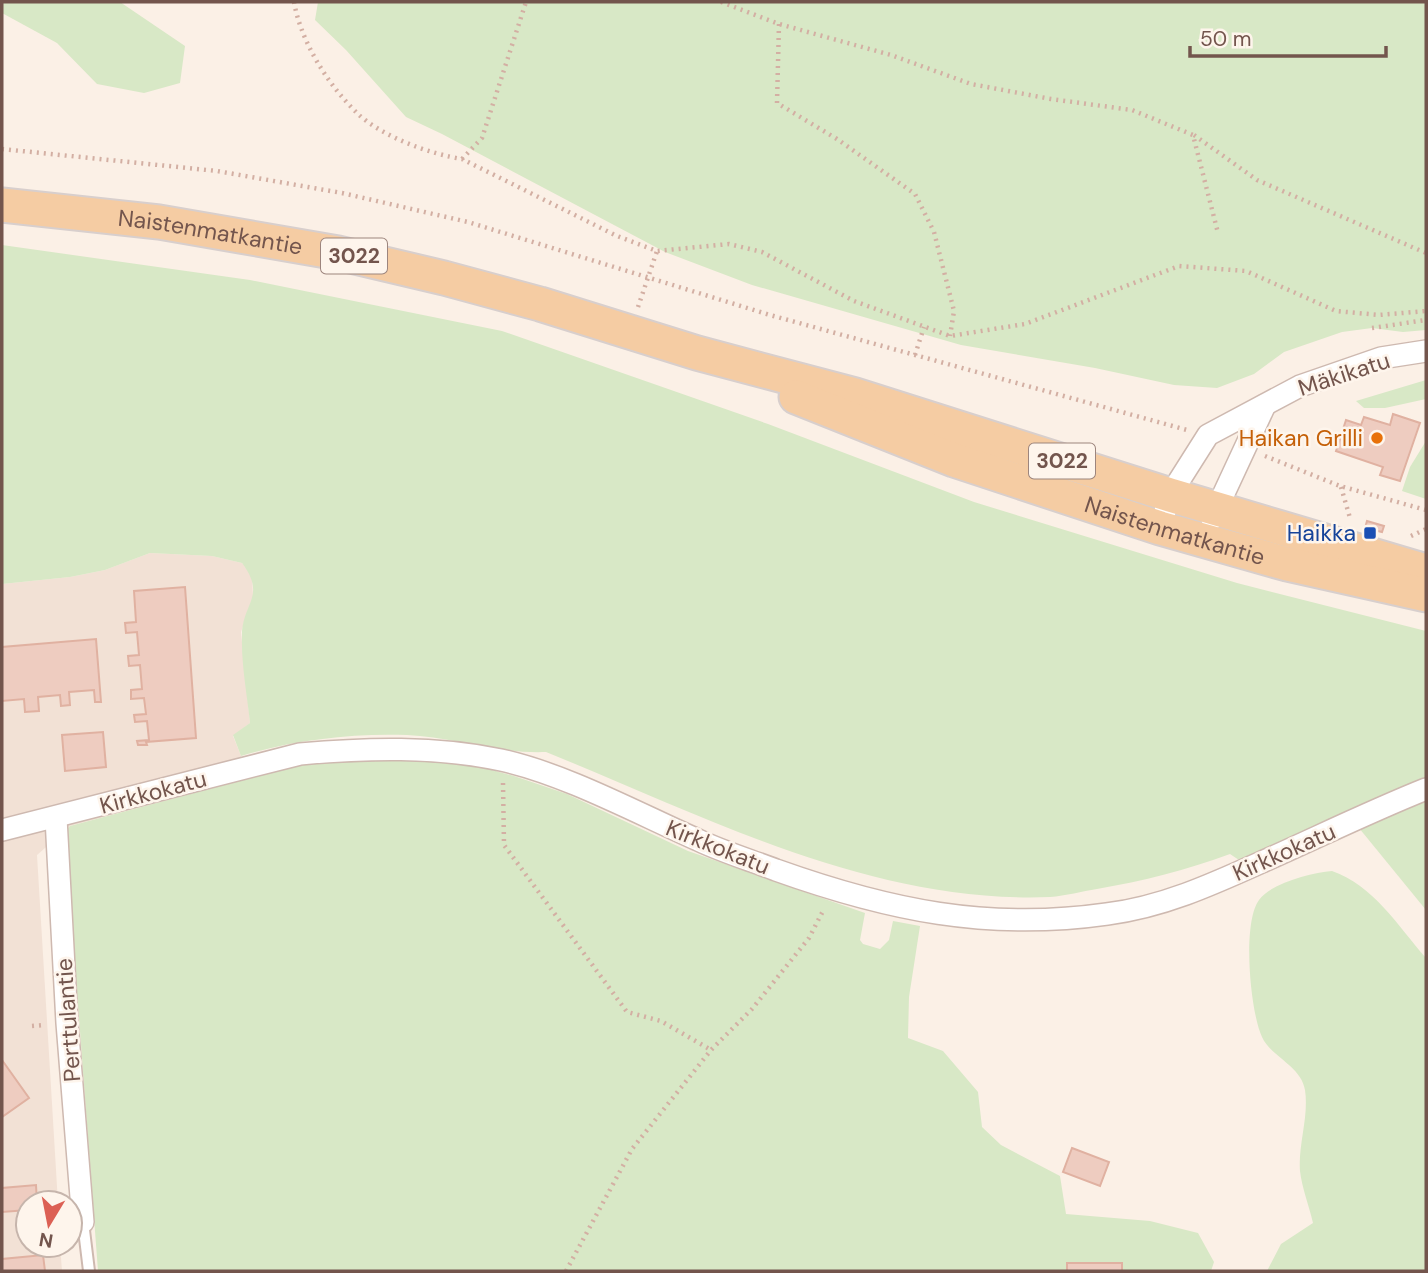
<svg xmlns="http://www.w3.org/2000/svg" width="1428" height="1273" font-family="'DM Sans',sans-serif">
	<rect width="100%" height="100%" fill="#fbf0e6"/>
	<path fill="#f2e1d5" d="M150,553l62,3 30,7 10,12 1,22 -12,35 9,91 -17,13 8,20 -1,25 -170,45 -33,29 21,348h-30v42h32l2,26h-60v-687l68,-7 35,-7z"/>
	<g fill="#d8e8c6">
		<path d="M2,2h118l65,44 -5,37 -36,10 -47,-9 -40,-41 -55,-30z"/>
		<path d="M318,2h1108v328l-23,2 -31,-4 -30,4 -58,20 -30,22 -37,14 -43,-3 -79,-17 -134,-23 -209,-60 -87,-33 -223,-118 -36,-17 -60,-67 -31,-30z"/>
		<path d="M2,245l248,35 252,51 266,93 206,78 263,81 189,48v150l-181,83 -15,-10c-43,16 -87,27 -133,35 -15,2 -31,7 -47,8 -179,7 -343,-80 -504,-145 -48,2 -92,-15 -139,-17 -54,-2 -115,5 -166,21l-8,-21 17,-12c-3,-29 -9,-59 -8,-88 0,-31 25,-39 0,-72l-30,-7 -62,-3 -45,17 -35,7 -68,7z"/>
		<path d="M1426,380v19l-41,9h-21l-8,-7z"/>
		<path d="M1426,441v58l-24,-8 8,-24z"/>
		<path d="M400,759l59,2 55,15 53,18 121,57 177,62 -5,27 3,4 17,5 9,-9 4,-19 27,5 -11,71 -1,41 35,13 35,41 4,35 19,18 59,31 6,38 84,7 48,12 16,29 -3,9h-1113l-22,-293 -14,-133 2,-13 6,-6 218,-58 27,-5z"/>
		<path d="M1426,798v112l-67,-82z"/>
		<path d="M1332,871c41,14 66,55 94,87v313h-159l14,-27 32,-21c-4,-17 -11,-35 -13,-52 -2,-27 9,-54 5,-81 -4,-24 -34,-33 -43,-53 -12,-26 -20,-114 -3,-137 12,-17 52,-27 73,-29z"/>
	</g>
	<g fill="#eeccc0" stroke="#e0b1a1" stroke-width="2">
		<path d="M1393,414l27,9 -20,58 -20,-6 3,-8 -47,-16 10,-31 15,5 3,-8 26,8z"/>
		<path d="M1367,521l17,5 -2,6 -17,-4z"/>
		<path d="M185,587l11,151 -50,4 1,3h-9l-1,-4 12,-1 -2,-19 -12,1 -1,-7 12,-1 -2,-16 -13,1v-9l11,-1 -2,-24 -11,1 -1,-10 11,-1 -2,-23 -11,1 -1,-10 11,-1 -2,-31z"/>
		<path d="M96,639l5,63h-6l-1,-12 -25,2 1,13 -9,1 -1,-11 -22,2 1,14 -14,1 -1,-13 -22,2v-54z"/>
		<path d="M103,732l3,35 -41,4 -3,-36z"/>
		<path d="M2,1060l27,38 -27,19z"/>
		<path d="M1072,1148l37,14 -9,24 -37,-14z"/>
		<path d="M36,1185l1,18h-9v7l-26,2v-24z"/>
		<path d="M43,1255l2,16h-43v-12z"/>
		<rect x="1067" y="1263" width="55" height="8"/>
	</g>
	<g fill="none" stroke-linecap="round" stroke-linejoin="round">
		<defs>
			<path id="service" d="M83,1222l6,49"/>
			<g id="minor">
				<path d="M1212,519l53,-114"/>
				<path d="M1160,528l10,-33 38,-60 92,-49 81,-28 45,-7"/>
				<path d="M56,818l11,205 16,199"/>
				<path d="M2,830l298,-76c67,-6 135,-8 201,6 64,14 136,53 197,80 25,12 52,20 78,30 112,40 212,61 331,44 56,-7 106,-30 157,-53 54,-24 107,-50 162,-72"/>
			</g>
			<g id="primary">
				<path id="s1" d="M2,205l157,17 179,31 106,25 96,26 157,49 158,42 315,100 256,76"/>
				<path id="s2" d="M796,397l158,63 206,68 127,36 139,31"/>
			</g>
		</defs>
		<use href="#service" stroke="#ceb9b0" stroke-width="14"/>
		<use href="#minor" stroke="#ceb9b0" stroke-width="24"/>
		<use href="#primary" stroke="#d8cfcd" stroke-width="37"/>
		<g stroke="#d3afa3" stroke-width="4.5" stroke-dasharray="2 5" stroke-linecap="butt">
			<path d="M294,2c7,40 34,83 64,112 25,23 72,40 104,45l155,77 40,15 72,-7 33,8 92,49 96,35 75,-12 154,-58 67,5 90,40 43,4 47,-4"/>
			<path d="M721,2l58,22 112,31 80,29 80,15 81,11 61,25 25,98"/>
			<path d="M779,24l-2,79 60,36 78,55 19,38 20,79 -4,25"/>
			<path d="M1194,135l63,45 169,73"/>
			<path d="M2,149l215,22 125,22 126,29 302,93 417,115"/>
			<path d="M462,159l20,-21 44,-136"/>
			<path d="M638,307l19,-56"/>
			<path d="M1372,328l54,-8"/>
			<path d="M915,355l9,-28"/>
			<path d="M1265,456l75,30 86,24"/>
			<path d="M1341,487l9,31"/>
			<path d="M1411,536l15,-7"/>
			<path d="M503,783l1,62 123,167 34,9 50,29"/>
			<path d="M32,1026l13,-1"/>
			<path d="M566,1271l66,-122 79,-99 41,-41 57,-71 15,-29"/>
		</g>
		<use href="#service" stroke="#fff" stroke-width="10"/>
		<use href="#minor" stroke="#fff" stroke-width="21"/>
		<use href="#primary" stroke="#f5cca3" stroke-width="33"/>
	</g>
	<circle fill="#e8710a" stroke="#fef5ec" stroke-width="2.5" cx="1377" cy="438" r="7"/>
	<rect fill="#1a4fb4" stroke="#fef5ec" stroke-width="2.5" x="1363" y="526" width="14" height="14" rx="3.5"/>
	<g text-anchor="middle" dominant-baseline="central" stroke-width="5" stroke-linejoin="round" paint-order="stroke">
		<g fill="#fef5ec" stroke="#9d857d" stroke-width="2">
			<rect x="321" y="238.5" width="66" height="35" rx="5"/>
			<rect x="1029" y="443.5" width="66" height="35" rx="5"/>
		</g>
		<g font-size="21" font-weight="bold" fill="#73554d">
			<text x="354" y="256">3022</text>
			<text x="1062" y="461">3022</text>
		</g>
		<g font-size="23" fill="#73554d" stroke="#fef5ec">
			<text stroke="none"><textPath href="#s1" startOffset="210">Naistenmatkantie</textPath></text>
			<text transform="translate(1344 374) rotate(-18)">Mäkikatu</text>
			<text stroke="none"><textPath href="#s2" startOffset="402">Naistenmatkantie</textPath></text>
			<text transform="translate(153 792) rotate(-15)">Kirkkokatu</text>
			<text transform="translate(718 847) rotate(22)">Kirkkokatu</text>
			<text transform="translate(1284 852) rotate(-24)">Kirkkokatu</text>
			<text transform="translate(68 1020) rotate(-94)">Perttulantie</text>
		</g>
		<g font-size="23" fill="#c56008" stroke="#fef5ec" text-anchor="end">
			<text x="1363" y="438">Haikan Grilli</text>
		</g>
		<g font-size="23" fill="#164399" stroke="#fef5ec" text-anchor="end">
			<text x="1356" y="533">Haikka</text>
		</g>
	</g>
	<rect width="1428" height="1273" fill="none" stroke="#73554d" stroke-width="7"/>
	<g transform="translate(49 1224) rotate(190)"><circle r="33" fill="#fef5ec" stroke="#c6b5ac" stroke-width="2"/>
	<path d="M0-5L12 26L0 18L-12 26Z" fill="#dc6054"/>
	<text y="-10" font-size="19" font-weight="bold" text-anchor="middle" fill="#73554d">N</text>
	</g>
	<path d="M1190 46v10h196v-10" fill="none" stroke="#73554d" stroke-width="3.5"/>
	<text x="1200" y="46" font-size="21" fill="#73554d" stroke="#fef5ec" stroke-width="5" paint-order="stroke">50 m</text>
</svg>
